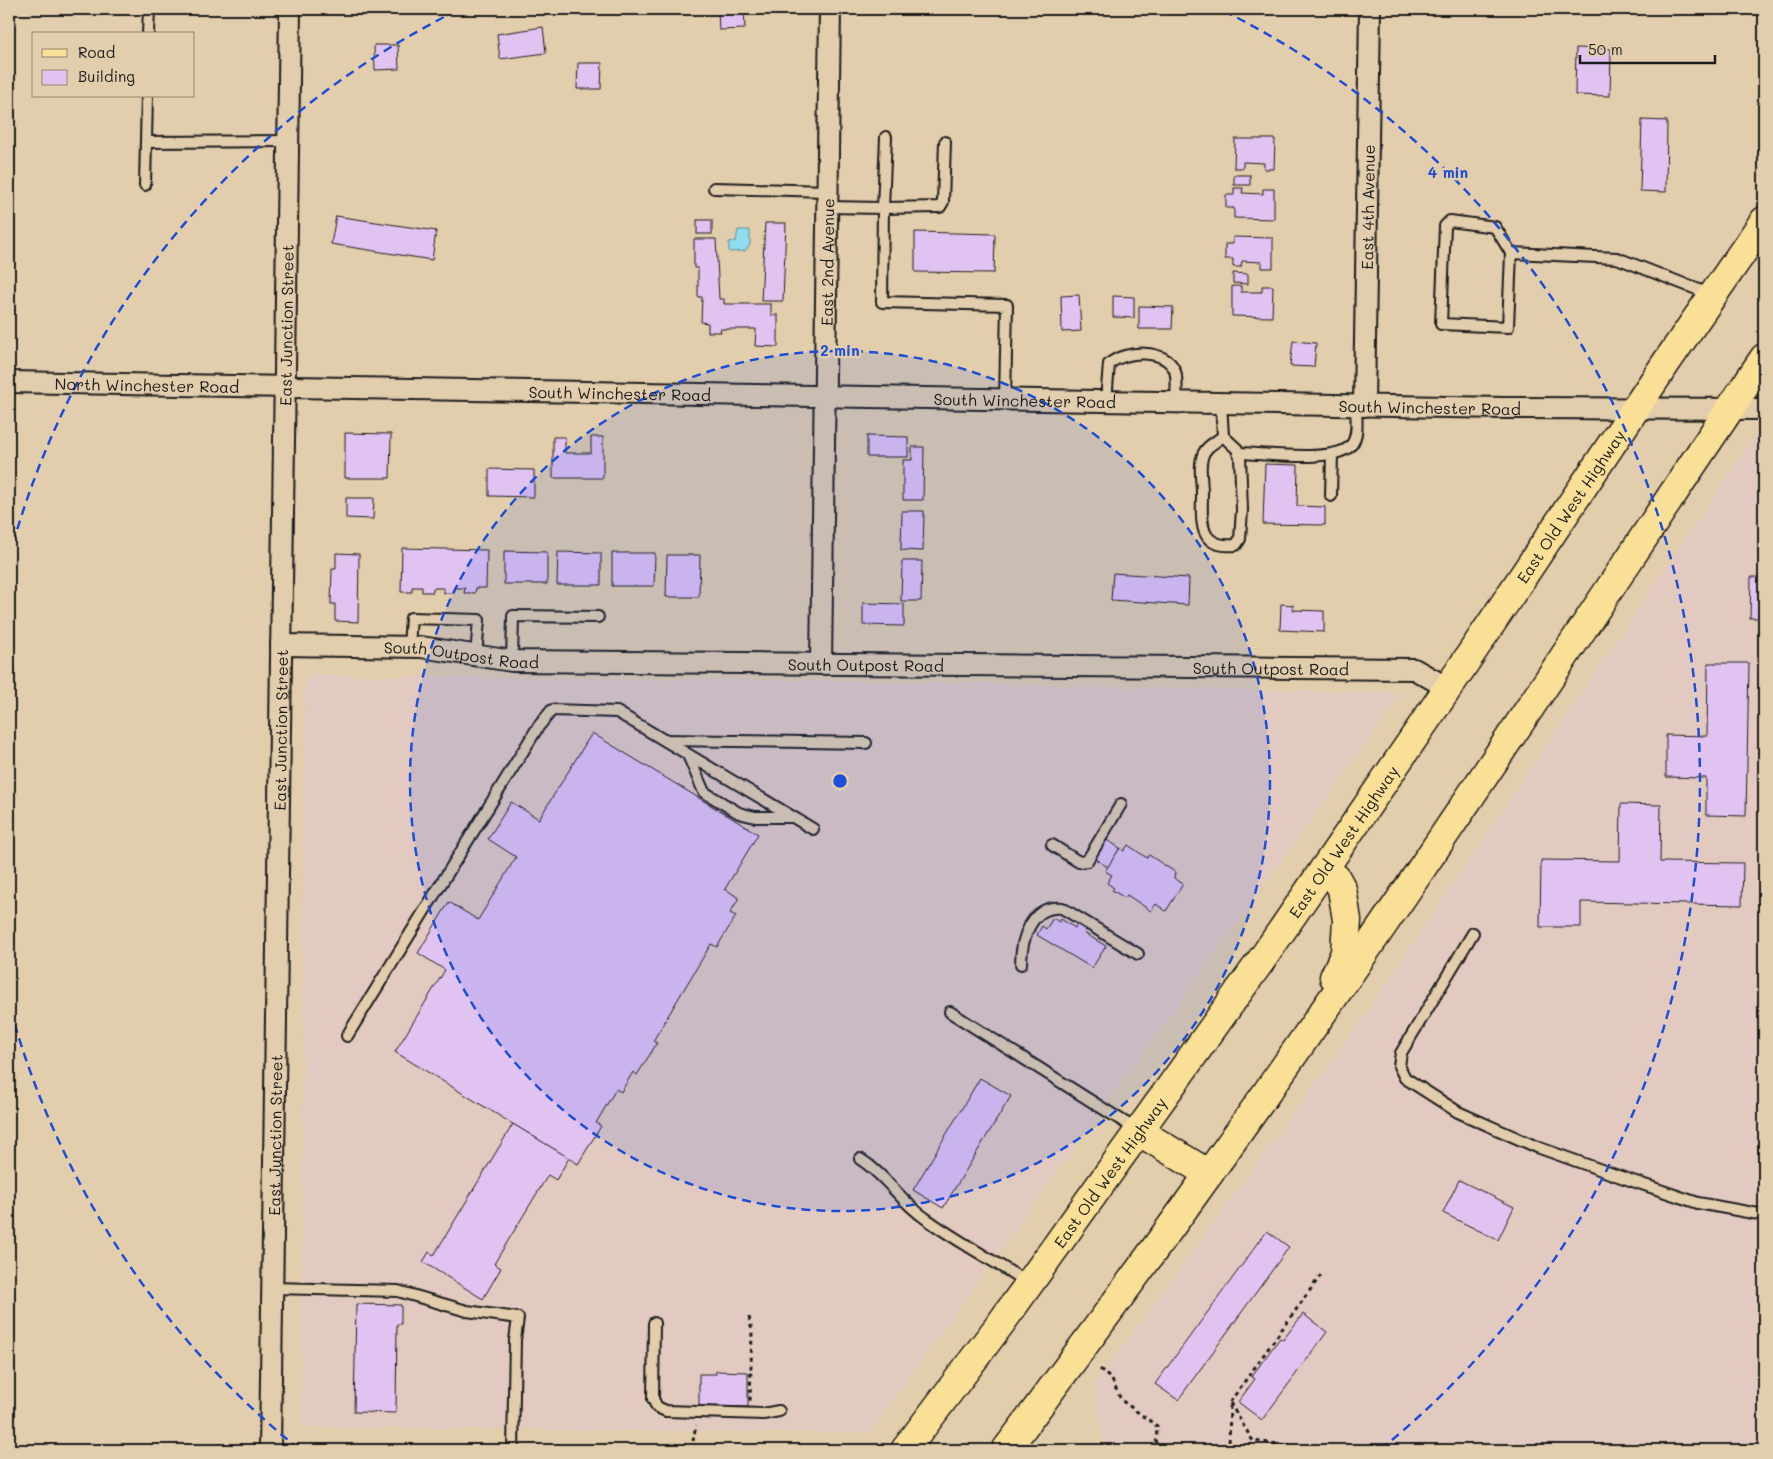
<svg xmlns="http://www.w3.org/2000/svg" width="1773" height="1459" font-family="Mali,sans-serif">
	<rect width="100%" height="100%" fill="#e2cdac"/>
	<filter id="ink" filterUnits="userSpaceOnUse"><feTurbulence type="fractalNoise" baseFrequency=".02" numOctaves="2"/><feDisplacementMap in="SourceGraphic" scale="10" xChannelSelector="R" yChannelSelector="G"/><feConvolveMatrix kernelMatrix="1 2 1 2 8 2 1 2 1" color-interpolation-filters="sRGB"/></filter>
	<g filter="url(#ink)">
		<g fill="#e2cac1">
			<path d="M1758,430l6,1v1019h-583l-77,-5 -10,-60 266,-363z"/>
			<path d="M305,675l619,7 479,11 -534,740 -568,-6z"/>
		</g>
		<path fill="#90ddf0" stroke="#62909b" d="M738,230h12v15l-5,6 -16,1v-10l7,-1z"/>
		<g fill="#e1c3f1" stroke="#1c1c1c">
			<path d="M718,9h26l1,20 -26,1z"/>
			<path d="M543,27l3,26 -46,6 -3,-25z"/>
			<path d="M374,45h24l1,24 -24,1z"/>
			<path d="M1576,48l35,1 -1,47 -35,-1z"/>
			<path d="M578,63h24l-1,26h-24z"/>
			<path d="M1642,120l25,1 -1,71 -26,-1z"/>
			<path d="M1235,139h40l-1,30h-10v-6l-21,-1v6h-9z"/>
			<rect x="1234" y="175" width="16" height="10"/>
			<path d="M1234,188h9l-1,5 21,1v-5h11v30l-40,-1v-10h-8v-13h8z"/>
			<path d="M336,216l100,15 -4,29 -101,-16z"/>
			<rect x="697" y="220" width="15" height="14"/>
			<path d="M765,223h21l-3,78h-22z"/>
			<path d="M915,232l80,2 -1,39 -79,-1z"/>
			<path d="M1233,237l40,1v30h-11v-6l-20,-1 -1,6h-8v-8h-8v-15h8z"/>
			<path d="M694,239h22l3,60h5v5h47v11h7v32l-23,-1 1,-17h-36l1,3h-13v-9l-7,-1 1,-25h-4v-29h-4z"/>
			<path d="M1233,273l15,1v10l-15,-1z"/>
			<path d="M1232,286h9v6h21v-6h11l-1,31 -40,-1z"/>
			<path d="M1079,295l2,36 -19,1 -1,-36z"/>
			<path d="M1113,296l21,1v21l-21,-1z"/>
			<path d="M1139,306l34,1 -1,22h-33z"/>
			<path d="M1293,341l23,2 -2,24 -24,-1z"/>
			<path d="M345,433l46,1 -1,44h-45z"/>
			<path d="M867,436l41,1v20h-41z"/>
			<path d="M553,437h12v16h26v-16h12v41h-50z"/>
			<path d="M912,447h12l-1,53h-20v-40h9z"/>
			<path d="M1265,464l33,1 -1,41 28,1v18l-62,-1z"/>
			<path d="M489,469l45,1v27l-45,-1z"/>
			<path d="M346,498h28l-1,21 -27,-1z"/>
			<path d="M902,511h22l-1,40 -22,-1z"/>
			<path d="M402,548l85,2 -1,38h-10l-1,5h-11l1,-5h-11v5h-10v-5h-11v4h-11v-5h-10v5h-11z"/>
			<path d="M504,551l43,1v32h-43z"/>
			<path d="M558,552l43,1v32h-44z"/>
			<path d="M336,553l23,1 -1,68 -23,-1v-17h-4l1,-35h4z"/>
			<path d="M612,553h43l-1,33h-42z"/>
			<path d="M667,555h33l-1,42h-33z"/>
			<path d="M902,561h20l-1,40h-20z"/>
			<path d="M1113,573l76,5 -1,27 -77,-5z"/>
			<path d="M1751,577h13v41h-14z"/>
			<path d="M863,603l41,1v22l-41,-1z"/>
			<path d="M1281,604l12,1v5l31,1v21l-44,-2z"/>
			<path d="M1708,663h41l-3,153 -40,-1v-37l-40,-1v-42l41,1z"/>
			<path d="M592,733l166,101 -33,55 14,9 -9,15 6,3 -19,31 -6,-3 -58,97 4,2 -20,32 -4,-3 -12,20 -5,-3 -20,34 5,3 -23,38 -183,-112 50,-82 -27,-17 31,-51 29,18 38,-63 -28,-18 23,-37 28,17z"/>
			<path d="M1621,804l40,1 -1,57 83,1 -1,42 -161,-3v25h-41l1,-67 79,1z"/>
			<path d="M1097,834l23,14 -12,19 -23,-14z"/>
			<path d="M1128,845l19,13 2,-3 26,17 -1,6 9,6 -17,27 -10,-7 -5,7 -24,-16 -2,3 -13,-8 2,-2 -7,-5 5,-8 -7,-4 15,-23 4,3z"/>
			<path d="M1053,918l6,4 2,-3 14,9 2,-4 9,6 -2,3 22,13 -14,22 -55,-33 5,-9 4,3z"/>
			<path d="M980,1078l31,18 -68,112 -30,-18z"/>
			<path d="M513,1124l56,34 -13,22 -8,-5 -54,89 7,4 -18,31 -60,-37 6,-10 5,3z"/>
			<path d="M1459,1180l55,27 -16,33 -55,-27z"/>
			<path d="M1267,1231l22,16 -111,153 -23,-16z"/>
			<path d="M356,1304l45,1v19h-4l-1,89 -42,-1z"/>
			<path d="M1303,1314l24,18 -65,88 -24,-18 17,-23 -4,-2 29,-39 3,2z"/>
			<path d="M716,1371l32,1v35l-49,-1v-32h17z"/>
		</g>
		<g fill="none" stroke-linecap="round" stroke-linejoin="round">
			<defs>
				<g id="lane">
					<path d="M148,34l1,-25"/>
					<path d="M886,137l-3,71 57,-1 3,-5 2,-60"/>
					<path d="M146,142l143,-1"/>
					<path d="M145,185l2,-89"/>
					<path d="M714,188l114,3"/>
					<path d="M828,207l55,1 -1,94 125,3 -2,94"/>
					<path d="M1511,253l-3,74 -67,-3 4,-98 5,-5 45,6 16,26 106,5 95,37"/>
					<path d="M1106,401l3,-37c16,-14 57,-16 66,7 3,9 1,21 1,31"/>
					<path d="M1221,403l2,33c-8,7 -19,11 -21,22 -3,10 0,24 0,34 0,29 -5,57 34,53l4,-6 2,-29 -2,-54 -3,-7 -14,-13"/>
					<path d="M1238,453c25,0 100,11 114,-9 7,-10 4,-27 4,-38"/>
					<path d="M1331,496l1,-42"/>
					<path d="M409,646l2,-28 68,2 -3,35"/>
					<path d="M512,661l1,-45 85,1"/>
					<path d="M665,740l201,3"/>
					<path d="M688,755l16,37 35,21 16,4h37"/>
					<path d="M1052,845l27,17 8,-1 34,-57"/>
					<path d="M1473,933l-72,120 -2,13 6,12 53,34 79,35 84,30 77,26 66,12"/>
					<path d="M1021,964c0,-24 10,-60 41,-56l76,46"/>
					<path d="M950,1012l187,118"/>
					<path d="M347,1036l191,-309 14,-17 65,2 196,117"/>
					<path d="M860,1159c26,16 40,42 65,59 33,24 70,43 104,66"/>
					<path d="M272,1288l126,3 69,20 51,7 -3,22 -2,110"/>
					<path d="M654,1323l-1,76 4,8 9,4 97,3 16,-3"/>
				</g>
				<g id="street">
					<path id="s1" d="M9,382l1496,26 259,1"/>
					<path id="s2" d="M1364,406l6,-397"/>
					<path id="s3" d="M281,645l140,2 91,14 902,8 34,19"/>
					<path id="s4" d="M821,664l9,-655"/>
					<path id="s5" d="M270,1450l20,-1441"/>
				</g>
				<g id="primary">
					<path d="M1324,869l12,9 6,11 5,31 -2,33 -11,24"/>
					<path d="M1138,1131l71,43"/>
					<path id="s6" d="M905,1450l96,-127 264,-368 183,-267 218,-325 98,-142"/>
					<path d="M1006,1450c68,-91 136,-182 202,-275 192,-267 372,-544 556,-817"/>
				</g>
			</defs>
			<use href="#lane" stroke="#1c1c1c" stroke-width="14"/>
			<use href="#street" stroke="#1c1c1c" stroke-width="24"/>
			<use href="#primary" stroke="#1c1c1c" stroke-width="31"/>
			<g stroke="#1c1c1c" stroke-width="3" stroke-dasharray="4 4" stroke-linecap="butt">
				<path d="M749,1317l3,14 -2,70"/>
				<path d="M1100,1369l12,11 9,20 36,26 -1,24"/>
				<path d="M1230,1403l23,38 43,5v4"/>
				<path d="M693,1441l3,-16"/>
				<path d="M1229,1450l1,-48 93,-130"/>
			</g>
			<use href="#lane" stroke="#e2cdac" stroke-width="10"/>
			<use href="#street" stroke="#e2cdac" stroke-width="20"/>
			<use href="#primary" stroke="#fadf96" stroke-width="28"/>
		</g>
	</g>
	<circle cx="840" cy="781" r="430" fill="#1d4ed8" fill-opacity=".12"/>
	<g fill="none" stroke="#1d4ed8" stroke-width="2.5" stroke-dasharray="9 6">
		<circle cx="840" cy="781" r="430"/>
		<path d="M299 1449A860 860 0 0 1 9 1004M9 558A860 860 0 0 1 456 11M1224 11A860 860 0 0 1 1381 1449"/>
	</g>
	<g text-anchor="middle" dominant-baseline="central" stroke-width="5" stroke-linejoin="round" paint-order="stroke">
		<g font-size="16" fill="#1c1c1c" stroke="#e2cdac">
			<text stroke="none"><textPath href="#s2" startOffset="199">East 4th Avenue</textPath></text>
			<text stroke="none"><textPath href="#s4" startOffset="402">East 2nd Avenue</textPath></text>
			<text stroke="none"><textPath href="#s5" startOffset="1125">East Junction Street</textPath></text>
			<text stroke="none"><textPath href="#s1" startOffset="138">North Winchester Road</textPath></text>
			<text stroke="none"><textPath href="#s1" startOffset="611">South Winchester Road</textPath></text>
			<text stroke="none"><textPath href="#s1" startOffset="1016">South Winchester Road</textPath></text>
			<text stroke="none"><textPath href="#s1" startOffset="1421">South Winchester Road</textPath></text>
			<text stroke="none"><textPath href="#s6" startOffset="1155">East Old West Highway</textPath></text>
			<text stroke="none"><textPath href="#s3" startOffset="181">South Outpost Road</textPath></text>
			<text stroke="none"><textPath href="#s3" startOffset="586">South Outpost Road</textPath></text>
			<text stroke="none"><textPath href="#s3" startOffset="991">South Outpost Road</textPath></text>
			<text stroke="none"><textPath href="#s5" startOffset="720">East Junction Street</textPath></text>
			<text stroke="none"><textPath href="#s6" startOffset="750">East Old West Highway</textPath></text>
			<text stroke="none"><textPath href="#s5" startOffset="315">East Junction Street</textPath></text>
			<text stroke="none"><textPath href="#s6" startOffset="345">East Old West Highway</textPath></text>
		</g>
	</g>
	<circle cx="840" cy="781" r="8" fill="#1d4ed8" stroke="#e2cdac" stroke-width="2.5"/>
	<g font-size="15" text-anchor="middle" font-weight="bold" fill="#1d4ed8" stroke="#e2cdac" stroke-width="5" stroke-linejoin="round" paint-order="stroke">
		<text x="1448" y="178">4 min</text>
		<text x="840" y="356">2 min</text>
	</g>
	<rect width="1773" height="1459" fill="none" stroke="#e2cdac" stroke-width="30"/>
	<rect x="15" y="15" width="1743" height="1429" fill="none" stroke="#1c1c1c" stroke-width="2" filter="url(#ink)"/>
	<rect x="32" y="32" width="162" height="65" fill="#e2cdac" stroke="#938672"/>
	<rect x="42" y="49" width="25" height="8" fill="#fadf96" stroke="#938672"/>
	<text x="78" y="58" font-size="15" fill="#1c1c1c">Road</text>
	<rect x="42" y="70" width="25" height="15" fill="#e1c3f1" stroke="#938672"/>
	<text x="78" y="82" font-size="15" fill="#1c1c1c">Building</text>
	<path d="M1580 55v8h135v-8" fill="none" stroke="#1c1c1c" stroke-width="2.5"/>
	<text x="1588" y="55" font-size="15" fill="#1c1c1c" stroke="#e2cdac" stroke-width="4" paint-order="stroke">50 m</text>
</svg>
